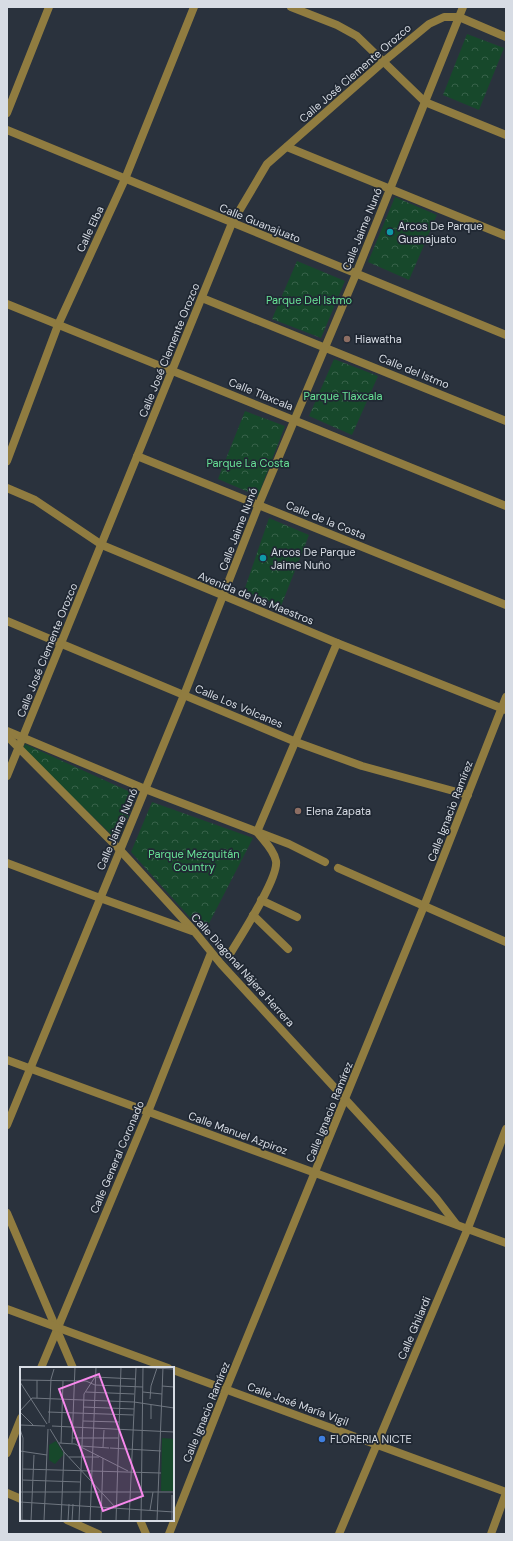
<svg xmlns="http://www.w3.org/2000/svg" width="513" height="1541" font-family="'DM Sans',sans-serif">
	<defs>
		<pattern id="park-crowns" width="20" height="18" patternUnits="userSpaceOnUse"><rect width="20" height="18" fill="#17482b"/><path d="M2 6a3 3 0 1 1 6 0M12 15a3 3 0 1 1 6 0" fill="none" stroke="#38624a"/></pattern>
	</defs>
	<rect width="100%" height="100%" fill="#2a323d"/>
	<g fill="url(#park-crowns)">
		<path d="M467,34l37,14 -25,62 -36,-15z"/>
		<path d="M395,197l42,18 -28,65 -41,-18z"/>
		<path d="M297,261l48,20 -24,57 -49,-19z"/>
		<path d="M334,359l44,17 -26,59 -43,-19z"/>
		<path d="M245,411l40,15 -27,70 -40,-17z"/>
		<path d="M269,518l40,17 -28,71 -37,-15z"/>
		<path d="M25,744l112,51 -19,46 -95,-92z"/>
		<path d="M152,802l101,36 -49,95 -73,-81z"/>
	</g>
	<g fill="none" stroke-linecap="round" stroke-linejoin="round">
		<g stroke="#907c40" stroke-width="8">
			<path d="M291,7l46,18 20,11 68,66 81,33"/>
			<path d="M7,113l42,-106"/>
			<path d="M7,130l499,205"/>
			<path d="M287,147l219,89"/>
			<path d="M202,298l304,123"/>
			<path d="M7,304l499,202"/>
			<path d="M137,456l369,149"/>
			<path d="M7,461l51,-136 67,-146 69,-172"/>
			<path d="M7,621l289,121 66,24 106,29"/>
			<path d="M7,731l138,58 144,55 36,18"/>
			<path d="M7,736l113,114 74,81 27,33 215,234 20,26"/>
			<path d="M7,776l225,-553 35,-59 116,-102 46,-38 15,-7h15l47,20"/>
			<path d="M257,832l80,-189"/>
			<path d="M7,863l93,35 92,33"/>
			<path d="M338,868l168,74"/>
			<path d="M261,900l36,17"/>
			<path d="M253,915l35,34"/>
			<path d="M230,954c10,-17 49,-76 46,-93 -2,-11 -12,-20 -18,-28"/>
			<path d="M7,1060l499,183"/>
			<path d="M7,1125l177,-430 75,-191 97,-230 107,-267"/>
			<path d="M7,1213l66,155"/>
			<path d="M41,1368l107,-256 63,-159"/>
			<path d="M7,1453l14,-35"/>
			<path d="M140,1520l6,14"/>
			<path d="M169,1534l57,-145 198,-483 82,-209"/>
			<path d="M339,1534l129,-306 38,-99"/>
			<path d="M491,1534l15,-41"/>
		</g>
		<g stroke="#907c40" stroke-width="8">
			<path d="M7,488l28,12 67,45 235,98 169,67"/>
			<path d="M7,1309l161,59"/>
			<path d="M173,1370l333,122"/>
			<path d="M7,1493l14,6"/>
			<path d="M67,1520l31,14"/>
		</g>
	</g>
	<g fill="#0f9aa8" stroke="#202833" stroke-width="1.5">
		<circle cx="390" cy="232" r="4"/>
		<circle cx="263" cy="558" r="4"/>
	</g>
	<g fill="#8d6e63" stroke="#202833" stroke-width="1.5">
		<circle cx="347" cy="339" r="4"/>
		<circle cx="298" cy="811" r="4"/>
	</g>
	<circle fill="#3f7fe0" stroke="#202833" stroke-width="1.5" cx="322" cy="1439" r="4"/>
	<g text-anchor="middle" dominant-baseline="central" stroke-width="3.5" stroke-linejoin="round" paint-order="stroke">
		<g font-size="11" fill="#d7dce4" stroke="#202833">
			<text transform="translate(355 73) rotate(-41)">Calle José Clemente Orozco</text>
			<text transform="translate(260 223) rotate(22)">Calle Guanajuato</text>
			<text transform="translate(90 229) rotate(-65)">Calle Elba</text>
			<text transform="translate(362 229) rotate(-68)">Calle Jaime Nunó</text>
			<text transform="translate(169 350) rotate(-68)">Calle José Clemente Orozco</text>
			<text transform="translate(414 371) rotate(22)">Calle del Istmo</text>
			<text transform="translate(261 394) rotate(22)">Calle Tlaxcala</text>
			<text transform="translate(326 520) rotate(22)">Calle de la Costa</text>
			<text transform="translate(238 529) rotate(-69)">Calle Jaime Nunó</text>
			<text transform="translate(256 598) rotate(22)">Avenida de los Maestros</text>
			<text transform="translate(47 650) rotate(-68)">Calle José Clemente Orozco</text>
			<text transform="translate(239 706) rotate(23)">Calle Los Volcanes</text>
			<text transform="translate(450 811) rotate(-69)">Calle Ignacio Ramírez</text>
			<text transform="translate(117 829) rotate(-67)">Calle Jaime Nunó</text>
			<text transform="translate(243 970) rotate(48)">Calle Diagonal Nájera Herrera</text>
			<text transform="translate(329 1112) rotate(-68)">Calle Ignacio Ramírez</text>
			<text transform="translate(238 1133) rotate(20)">Calle Manuel Azpiroz</text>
			<text transform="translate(117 1157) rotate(-67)">Calle General Coronado</text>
			<text transform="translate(414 1328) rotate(-67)">Calle Ghilardi</text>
			<text transform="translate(298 1404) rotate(20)">Calle José María Vigil</text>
			<text transform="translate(206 1412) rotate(-68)">Calle Ignacio Ramírez</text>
		</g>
		<g font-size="11" fill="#d7dce4" stroke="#202833" text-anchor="start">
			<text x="398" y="226">Arcos De Parque<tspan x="398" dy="13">Guanajuato</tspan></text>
			<text x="355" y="339">Hiawatha</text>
			<text x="271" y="552">Arcos De Parque<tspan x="271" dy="13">Jaime Nuño</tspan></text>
			<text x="306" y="811">Elena Zapata</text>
			<text x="330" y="1439">FLORERIA NICTE</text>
		</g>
		<g font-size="11" fill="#68e397" stroke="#202833">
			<text x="309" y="300">Parque Del Istmo</text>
			<text x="343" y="396">Parque Tlaxcala</text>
			<text x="248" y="463">Parque La Costa</text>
			<text x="194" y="854">Parque Mezquitán<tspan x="194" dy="13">Country</tspan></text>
		</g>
	</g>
	<g transform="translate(20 1367)">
		<rect width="154" height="154" fill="#2a323d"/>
		<path d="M154,66v58h-13l1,-53 12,1z" fill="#17482b"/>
		<path d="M36,74l8,13 -9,10 -6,-4v-15z" fill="#17482b"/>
		<path fill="none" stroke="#6f7680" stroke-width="1" d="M111,0l43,2M0,13l66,1 9,4 48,2M0,15l27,42M142,19l12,1M66,25l48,2M123,25l19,2M17,31v-18M130,32l1,-13 6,-18M131,38v14M63,40l51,2M0,44l12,-13 102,4 40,6M0,45l14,14M28,45l85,3M63,54l36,1M29,56l2,-44 3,-10M0,58l25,1M32,59l122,6M0,62l3,9 -1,83M30,62l14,23 52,56M52,71h46M39,76l16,1 53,27M41,76l2,-62M52,76l3,-76M61,79l28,2M83,80l1,-17M90,81l51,3M0,84l27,4M49,90h30M2,102l139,4M2,113l58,2M0,125h154M0,135l154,10M130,143l3,-18M0,153l20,1M11,154l3,-66M24,154l4,-92M41,154l3,-69M48,154l1,-17M52,154l1,-17M59,154l5,-127 11,-17 40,2M70,154l6,-154M81,154l2,-63M96,154l5,-154M109,154l7,-153M121,154l2,-154M137,154l6,-154M152,154v-26"/>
		<path fill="#f788ec" fill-opacity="0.15" stroke="#f788ec" stroke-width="2" d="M79,7l44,122 -40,15 -44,-122z"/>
		<rect width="154" height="154" fill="none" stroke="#d7dce4" stroke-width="2"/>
	</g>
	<rect width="513" height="1541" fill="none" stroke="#d7dce4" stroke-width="16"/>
</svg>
